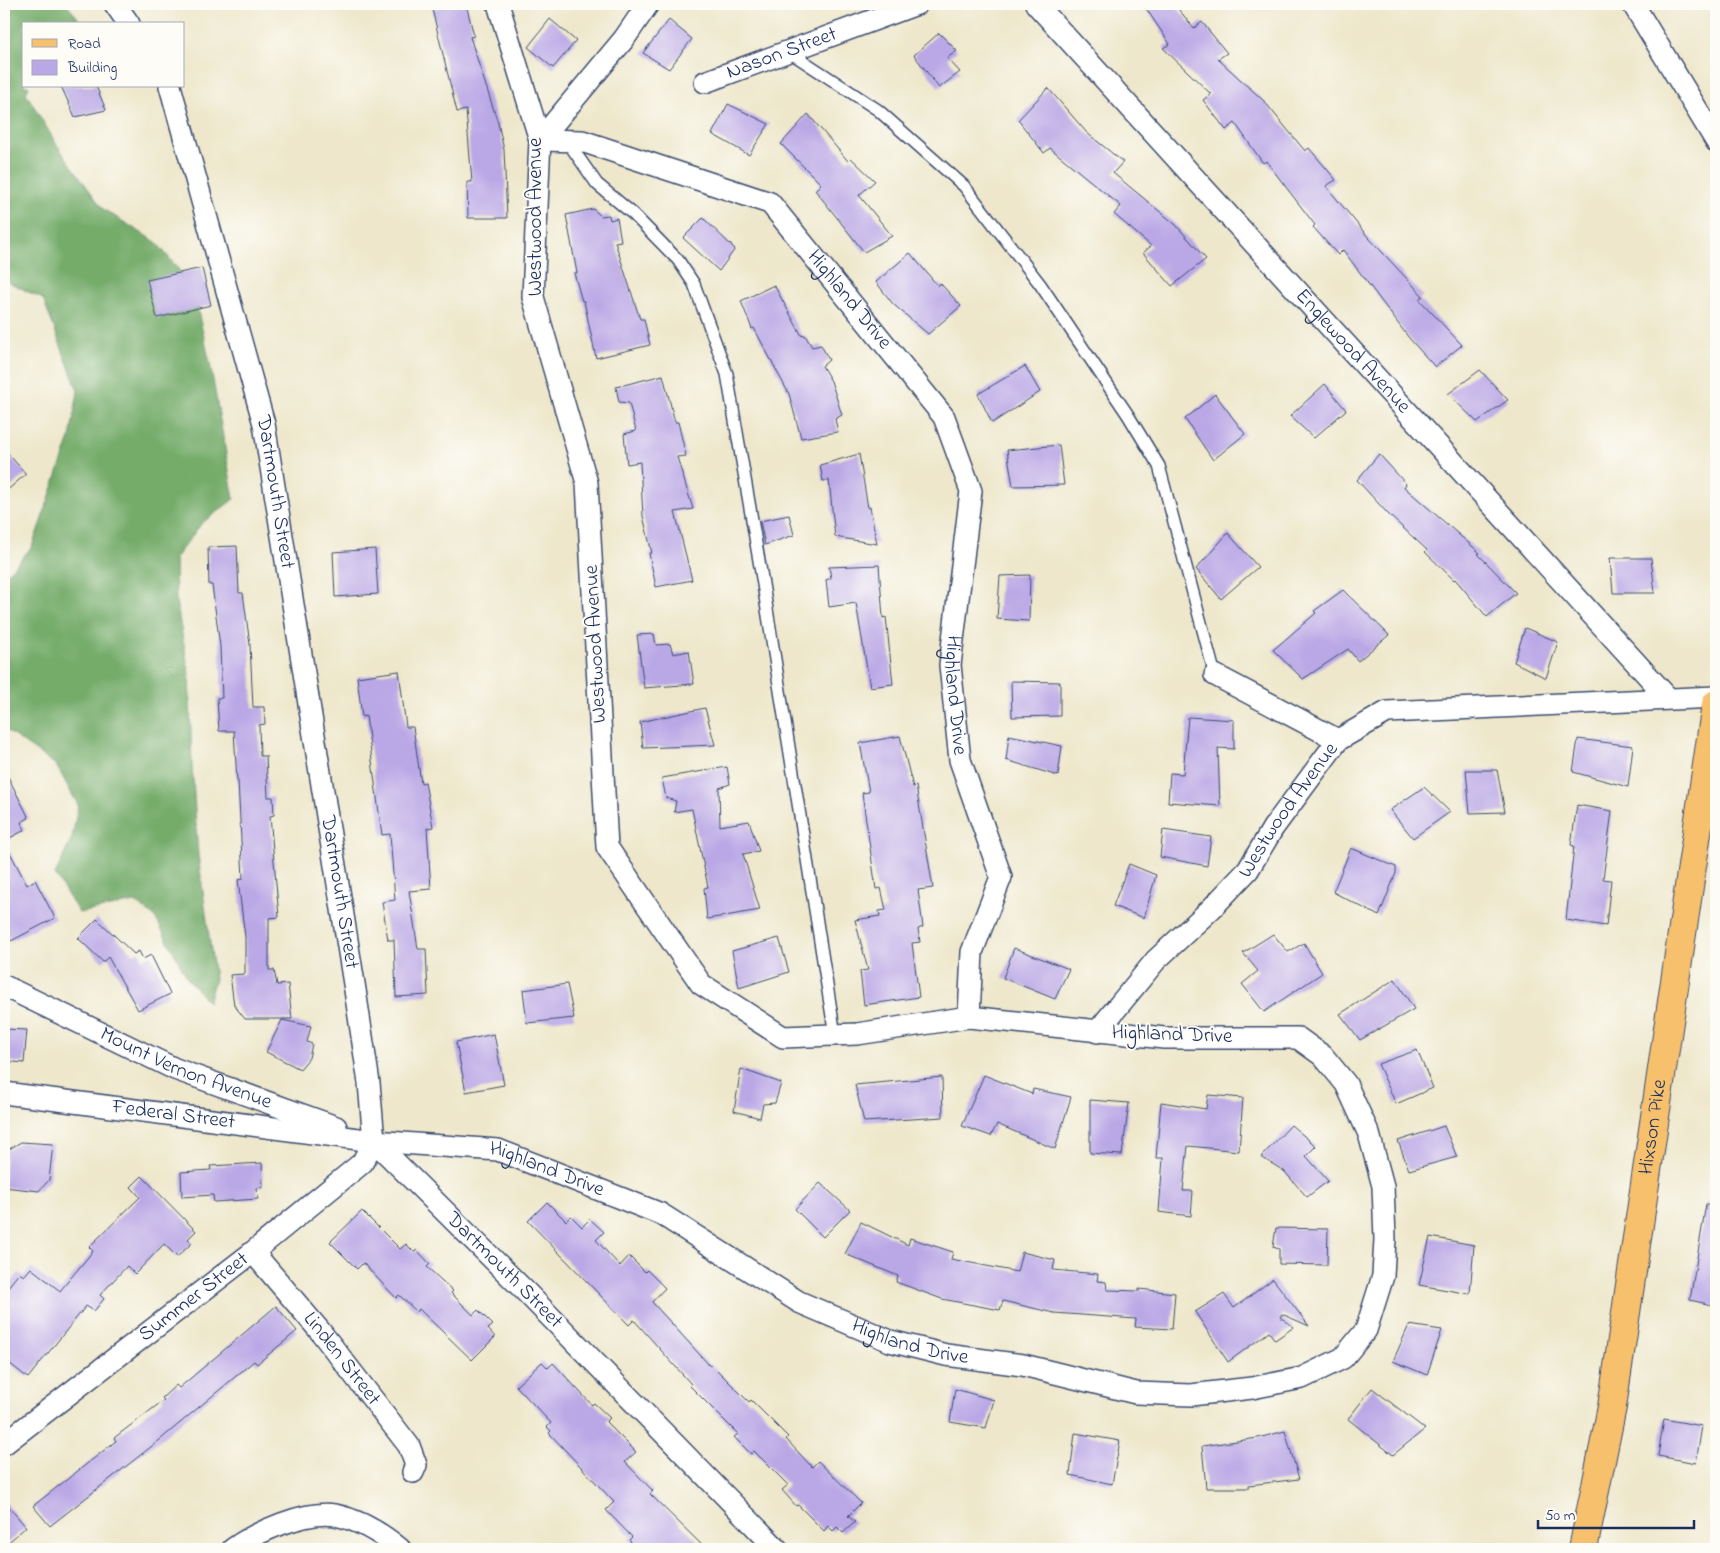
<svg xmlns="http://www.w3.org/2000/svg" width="1720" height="1553" font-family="'Indie Flower',sans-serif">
	<rect width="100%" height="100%" fill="#fdfcf7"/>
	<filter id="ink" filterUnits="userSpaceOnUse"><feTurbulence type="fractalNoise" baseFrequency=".02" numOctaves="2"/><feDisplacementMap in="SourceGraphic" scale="10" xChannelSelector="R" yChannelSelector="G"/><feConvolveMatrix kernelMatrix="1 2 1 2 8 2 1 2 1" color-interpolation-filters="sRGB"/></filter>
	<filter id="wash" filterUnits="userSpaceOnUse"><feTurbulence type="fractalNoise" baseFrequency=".0096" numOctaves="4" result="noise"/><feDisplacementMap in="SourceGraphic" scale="20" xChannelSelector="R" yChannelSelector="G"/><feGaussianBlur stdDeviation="1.12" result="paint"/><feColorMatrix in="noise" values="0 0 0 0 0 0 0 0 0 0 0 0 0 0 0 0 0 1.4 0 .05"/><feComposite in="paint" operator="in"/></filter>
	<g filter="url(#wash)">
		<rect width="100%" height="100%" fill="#eee7cb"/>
		<path fill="#74ac6b" stroke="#486e64" d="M4,4h62l12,14 -6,6h-48v62h5l-3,7 31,52 46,64 53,33 36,44 18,77 24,136 -32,24 -27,35 1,43 13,71 3,93 6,90 17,124 -7,23 -20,-23 -33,-62 -20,-15 -56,11 -24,-38 17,-37 6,-33 -22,-40 -52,-36v-152l28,-30 38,-109 8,-47 -35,-92 -39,-19z"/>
		<g id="blocks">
			<g fill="#baa8e6">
				<path d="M457,4h9l8,32 -4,1 28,86 6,27 3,68h-39l-1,-36h5l-6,-72 -9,2 -25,-103z"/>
				<path d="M1143,4h31l20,24 8,-6 25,31 -9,6 46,42 41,50 4,-3 27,32 -10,6 42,51 55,59 -4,3 43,46 -27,22 -26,-29 -66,-88 -5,5 -25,-28 2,-2 -49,-64 -3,2 -28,-40 -9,7 -23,-30 8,-6 -48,-46 7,-4z"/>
				<path d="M550,19l26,22 -23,27 -25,-21z"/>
				<path d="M669,20l23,19 -23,30 -26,-16z"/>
				<path d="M939,33l18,18 -10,7 13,14 -21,16 -25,-33z"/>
				<path d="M61,86h35l10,24 -31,7z"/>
				<path d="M1048,88l39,45 36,29 -10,11 62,51 31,35 -34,27 -29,-33 8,-7 -37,-32 7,-8 -71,-58 -6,5 -26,-33z"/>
				<path d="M728,104l41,20 -20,31 -37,-21z"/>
				<path d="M808,114l40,47 3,-3 24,23 -16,14 33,41 -28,16 -49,-62 6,-6 -40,-40z"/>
				<path d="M593,209l8,7 8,-1 1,5 7,-2 4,23 -6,1 25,77h4l6,26 -54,13 -12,-57h-2l-8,-28h3l-11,-58z"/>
				<path d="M703,218l32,31 -16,22 -36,-33z"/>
				<path d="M910,253l28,33 2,-3 21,23 -33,28 -35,-30 -17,-22z"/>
				<path d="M202,268l9,37 -54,13 -10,-38z"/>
				<path d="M774,285l28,51 3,-1 7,12 9,-2 8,15 -7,6 9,15 11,34 -7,4 3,13 -37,6 -12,-44 -35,-66 -2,1 -11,-28z"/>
				<path d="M1025,366l15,26 -48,31 -14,-29z"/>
				<path d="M1480,370l28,30 -31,22 -29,-28z"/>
				<path d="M663,375l12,47h3l8,34 -9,1 16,52 -18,3 17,68 -36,7 -7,-34h3l-9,-37 -3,-54 -13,2 -3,-30 12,-3 -7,-28 -10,-1 -3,-15z"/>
				<path d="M1325,384l21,26 -32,28 -24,-22z"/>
				<path d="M1215,394l30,40 -32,26 -28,-41z"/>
				<path d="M1059,445l5,40 -51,1 -6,-36z"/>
				<path d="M4,449l22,25 -22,19z"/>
				<path d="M859,454l9,54 2,-1 7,37 -42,-7 -6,-57 -6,1 -3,-16z"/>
				<path d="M1379,454l27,30 -2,3 76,66 -2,1 38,39 -29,24 -32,-38 -1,1 -29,-28 2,-2 -38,-35 -32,-35z"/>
				<path d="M789,515l5,20 -29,10 -5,-24z"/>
				<path d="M1228,533l30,34 -37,32 -25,-30z"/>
				<path d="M237,546l2,47h4l7,52 3,62h11l1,17 -6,1 1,31h6l2,41h5l1,18 -4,1 9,101 -10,1v52h5l3,15 11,-1 4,35h-47l-11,-14 -4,-30 15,-1v-37l-7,-57 5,-1 -5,-98h-1l-3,-50h-15l-2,-33h5l-2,-52 -8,-61h-3l-1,-38z"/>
				<path d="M375,549l3,45 -43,3 -2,-45z"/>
				<path d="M1610,558h41l4,35h-42z"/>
				<path d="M879,565l4,53 3,-1 7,67 -23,3 -14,-84 -27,4 -3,-27 5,-2 -2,-11z"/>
				<path d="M1030,575l-1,46 -32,-2 3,-43z"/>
				<path d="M1343,590l46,45 -31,26 -10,-12 -45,30 -30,-29 43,-37 -2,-2z"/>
				<path d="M1525,628l33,14 -12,36 -32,-16z"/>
				<path d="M654,634l2,11 14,-1 3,10 16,-3 5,33 -50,4 -7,-53z"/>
				<path d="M399,671l7,56h7l8,56 4,-1 8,45 -6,1 4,61 -22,2 9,58h8l2,46 -32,2 -2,-57h-6l-6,-38 13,-2 -5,-66 -8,1 -16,-119 -4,1 -5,-40z"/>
				<path d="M1011,681l49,1v34l-48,1z"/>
				<path d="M705,708l10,37 -72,3 -3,-26z"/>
				<path d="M1188,717l46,3v29l-16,-1 2,58 -52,-4 2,-29 13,1z"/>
				<path d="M1009,735l53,11 -4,30 -52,-16z"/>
				<path d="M900,736l13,51 3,-1 17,102 -15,2 5,37 -5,2 2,13 -8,1 7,54 -55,8 -4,-34 8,-1 -13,-50 25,-4 -1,-5 7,-1 -5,-22 -5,1 -14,-96 7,-1 -9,-49z"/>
				<path d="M1578,739l55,7 -5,41 -55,-15z"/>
				<path d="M727,767l3,17 -11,4 1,38 29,-5 10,30 -16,3 17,56 -53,9 -3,-31 4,-1 -16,-78 -18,3 2,-11 -10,-3 -4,-20z"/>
				<path d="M4,769l25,49 -8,4 4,8 -21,11 23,44 8,-5 20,38 -44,23 -7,-14z"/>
				<path d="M1466,770h31l8,42 -35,1z"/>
				<path d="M1424,787l26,25 -37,26 -23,-28z"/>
				<path d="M1577,805l35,6 -9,68 8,1 -5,46 -40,-6 8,-74 -3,-1z"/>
				<path d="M1163,830l48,7 -4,29 -47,-9z"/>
				<path d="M1351,848l45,19v6l-17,43 -46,-24z"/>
				<path d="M1129,864l27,11 -12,43 -31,-12z"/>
				<path d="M97,919l37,35 5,-3 4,8 8,-4 19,39 -32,16 -30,-53 -5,5 -25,-24z"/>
				<path d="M1273,934l15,18 16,-9 18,30 -58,39 -22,-28 16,-13 -15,-18z"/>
				<path d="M779,938l10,34 -50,16 -7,-37z"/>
				<path d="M1014,948l55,21 -14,30 -52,-21z"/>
				<path d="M1395,979l19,30 -54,31 -20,-26z"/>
				<path d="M567,984l7,34 -47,5 -4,-33z"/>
				<path d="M282,1020l29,6 -4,16 5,2 -3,14 -9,11 -34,-17z"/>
				<path d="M4,1029l23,1 -3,33 -20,-2z"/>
				<path d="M494,1034l10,51 -38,7 -10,-50z"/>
				<path d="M1417,1050l16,38 -37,16 -18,-40z"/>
				<path d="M741,1069l40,14 -6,20 -12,1 -3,14 -26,-7z"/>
				<path d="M984,1075l48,19 1,-5 38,8 -16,52 -58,-25 -6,12 -29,-10z"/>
				<path d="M942,1077l1,40 -79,5 -9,-37z"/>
				<path d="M1208,1095l35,3 -4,53 -51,-5 -5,45h10l-2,25 -32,-4 4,-54h-7l5,-56 45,7z"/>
				<path d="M1090,1100l39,3 -7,52 -32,-2z"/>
				<path d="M1291,1125l25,21 -10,10 22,25 -21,16 -23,-26 -23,-14z"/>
				<path d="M1444,1126l13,31 -48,13 -11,-29z"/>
				<path d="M21,1142l32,2 -4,36 -10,11 -35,-4 2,-36z"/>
				<path d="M262,1163l1,24 -6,1 1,11 -44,3 -1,-7 -31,2 -1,-25 30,-2 -1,-4z"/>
				<path d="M142,1176l54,55 -8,8 4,4 -15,14 -13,-13 -29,30 -8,-8 -27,29 4,4 -10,12 -8,-5 -58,72 -24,-19v-67l15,-19 5,3 7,-8 29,23 33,-40 -4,-4 51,-50 -9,-10z"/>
				<path d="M820,1183l30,27 -27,27 -28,-28z"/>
				<path d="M547,1202l19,19 5,-5 11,11 8,-8 14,13 -8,8 24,26 9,-10 16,16 2,-2 18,18 -13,14 58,64 1,-2 38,38 2,-2 37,37 -2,2 26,28 6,-6 43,42 -13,13 7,6 -12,11 -6,-6 -4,4 -5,-5 -4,5 -26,-26 -2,1 -14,-16 6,-5 -34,-34 -3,3 -17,-17 4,-3 -48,-48 1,-2 -57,-64 -5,5 -101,-104z"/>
				<path d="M1706,1204l10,1v101l-26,-6z"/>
				<path d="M362,1211l38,38 6,-5 8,8 3,-2 13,14 -3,3 26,24 -2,2 22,22 5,-5 15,15 -5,4 7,8 -23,23 -53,-51 -2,3 -18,-17 -3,3 -33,-35 -6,6 -27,-27z"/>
				<path d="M861,1222l47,23 2,-7 43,14 -2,7 66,13 5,-20 33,8 -2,10 45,4 -1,7 9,1 1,8 32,1v-2l36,4 -3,36 -37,-2 1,-8 -82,-6 -51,-12 -3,9 -58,-11 -46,-17 2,-6 -53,-22z"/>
				<path d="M1276,1228l52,1 -1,36 -48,-1v-15l-6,-2z"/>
				<path d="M1430,1237l44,8 -4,49 -51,-9z"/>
				<path d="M1273,1279l36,47 -27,-12 -2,3 14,10 -19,13 -6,-8 -41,30 -33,-50 29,-18 10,14z"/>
				<path d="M276,1306l21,25 -40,33 -3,-3 -93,78 -111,87 -17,-20 83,-65 -2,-3 50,-38 -2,-2 14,-13 3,3z"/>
				<path d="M1409,1325l33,5 -15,45 -34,-14z"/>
				<path d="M542,1362l6,6 5,-5 39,42 2,-2 16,15 -4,4 30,30 -11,10 28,29 -3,3 56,55h-69l-8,-9 3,-3 -26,-27 8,-8 -65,-69 2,-2 -4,-4 4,-4 -35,-37z"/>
				<path d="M1372,1388l53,41 -32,26 -45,-36z"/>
				<path d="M955,1389l39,11 -8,28 -36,-6z"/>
				<path d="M1664,1419l38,7 -6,37 -38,-7z"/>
				<path d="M1285,1431l14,48 -50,6v3h-43l-4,-42 56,-8z"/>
				<path d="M1075,1433l45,8 -8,43 -42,-9z"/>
				<path d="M4,1501l22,26 -22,19z"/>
			</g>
		</g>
	</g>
	<g filter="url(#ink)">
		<use href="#blocks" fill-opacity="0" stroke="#3b4b6e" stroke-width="1"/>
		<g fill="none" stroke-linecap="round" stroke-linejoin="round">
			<defs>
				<g id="lane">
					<path d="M788,51l90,59 86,76 76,98 88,131 31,51 56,209"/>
					<path d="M567,141l30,43 36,30 45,46 16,24 33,90 35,204 73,457"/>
				</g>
				<g id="street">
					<path d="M115,4l14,20"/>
					<path id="s1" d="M1036,4l632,694"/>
					<path d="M1633,4l83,137"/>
					<path id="s2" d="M705,82l212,-78"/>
					<path id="s3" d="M170,86l94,338 91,566 14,93 5,58 154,153 249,255"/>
					<path id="s4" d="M540,140l42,1 188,62 174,214 27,74 -21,174 10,95 41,117 -29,75 -3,65"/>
					<path d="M540,140l84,-101 24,-35"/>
					<path d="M1215,675l123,65"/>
					<path id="s5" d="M4,986l171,83 161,58"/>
					<path id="s6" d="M1097,1032l59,-72 55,-51 37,-39 25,-42 65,-88 49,-28 329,-15"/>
					<path id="s7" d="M4,1093l370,48 124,9 163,64 138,88 91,39 56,14 77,10 113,28 55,2 61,-7 50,-10 41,-20 23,-28 17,-54 2,-37 -2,-53 -14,-52 -23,-50 -23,-28 -25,-18h-134l-195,-21 -112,17 -74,3 -82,-53 -94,-137 -20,-364 -54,-186 7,-157 -42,-136"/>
					<path id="s8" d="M253,1252l67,79 89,115 7,19 -3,7"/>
					<path id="s9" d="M4,1444l249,-192 109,-89 12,-22"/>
					<path d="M233,1549c23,-17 73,-39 102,-34 24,5 47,19 65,34"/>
				</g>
				<g id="primary">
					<path id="s10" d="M1583,1549l29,-142 104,-703"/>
				</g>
			</defs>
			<use href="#lane" stroke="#3b4b6e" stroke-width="14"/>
			<use href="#street" stroke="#3b4b6e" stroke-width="24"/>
			<use href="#primary" stroke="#3b4b6e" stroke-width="30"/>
			<use href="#lane" stroke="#fff" stroke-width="11"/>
			<use href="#street" stroke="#fff" stroke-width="21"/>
			<use href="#primary" stroke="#f7c06c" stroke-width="28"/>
		</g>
	</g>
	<g text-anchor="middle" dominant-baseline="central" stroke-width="4" stroke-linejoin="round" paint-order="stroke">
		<g font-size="21" fill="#1b2f5e" stroke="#fdfcf7">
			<text stroke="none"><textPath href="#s2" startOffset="82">Nason Street</textPath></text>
			<text transform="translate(536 217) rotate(-90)">Westwood Avenue</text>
			<text stroke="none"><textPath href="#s4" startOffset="365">Highland Drive</textPath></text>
			<text stroke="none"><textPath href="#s1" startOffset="470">Englewood Avenue</textPath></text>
			<text stroke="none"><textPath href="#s3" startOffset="420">Dartmouth Street</textPath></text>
			<text transform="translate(596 644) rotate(-93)">Westwood Avenue</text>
			<text stroke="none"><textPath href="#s4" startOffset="800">Highland Drive</textPath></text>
			<text stroke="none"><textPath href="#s6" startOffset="294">Westwood Avenue</textPath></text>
			<text stroke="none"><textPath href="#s3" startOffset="825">Dartmouth Street</textPath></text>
			<text transform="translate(1172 1035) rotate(2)">Highland Drive</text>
			<text stroke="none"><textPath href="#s5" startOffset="200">Mount Vernon Avenue</textPath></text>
			<text stroke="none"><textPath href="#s7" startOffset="171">Federal Street</textPath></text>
			<text stroke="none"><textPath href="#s10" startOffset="428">Hixson Pike</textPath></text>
			<text stroke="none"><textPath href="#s7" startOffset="550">Highland Drive</textPath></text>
			<text stroke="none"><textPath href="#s3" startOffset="1260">Dartmouth Street</textPath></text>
			<text stroke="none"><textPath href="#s9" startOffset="240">Summer Street</textPath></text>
			<text stroke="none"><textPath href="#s7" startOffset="955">Highland Drive</textPath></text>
			<text stroke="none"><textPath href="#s8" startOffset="139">Linden Street</textPath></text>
		</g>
	</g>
	<rect width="1720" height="1553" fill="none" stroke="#fdfcf7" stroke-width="20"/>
	<rect x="22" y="22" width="162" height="65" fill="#fdfcf7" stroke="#a3aaba"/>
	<rect x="32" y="39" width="25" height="8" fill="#f7c06c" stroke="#a3aaba"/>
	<text x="68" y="48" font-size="15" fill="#1b2f5e">Road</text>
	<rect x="32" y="60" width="25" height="15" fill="#baa8e6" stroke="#a3aaba"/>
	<text x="68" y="72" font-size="15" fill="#1b2f5e">Building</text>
	<path d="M1538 1520v8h156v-8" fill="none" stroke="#1b2f5e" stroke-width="2.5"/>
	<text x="1545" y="1520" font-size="15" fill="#1b2f5e" stroke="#fdfcf7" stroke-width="4" paint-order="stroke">50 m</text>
</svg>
